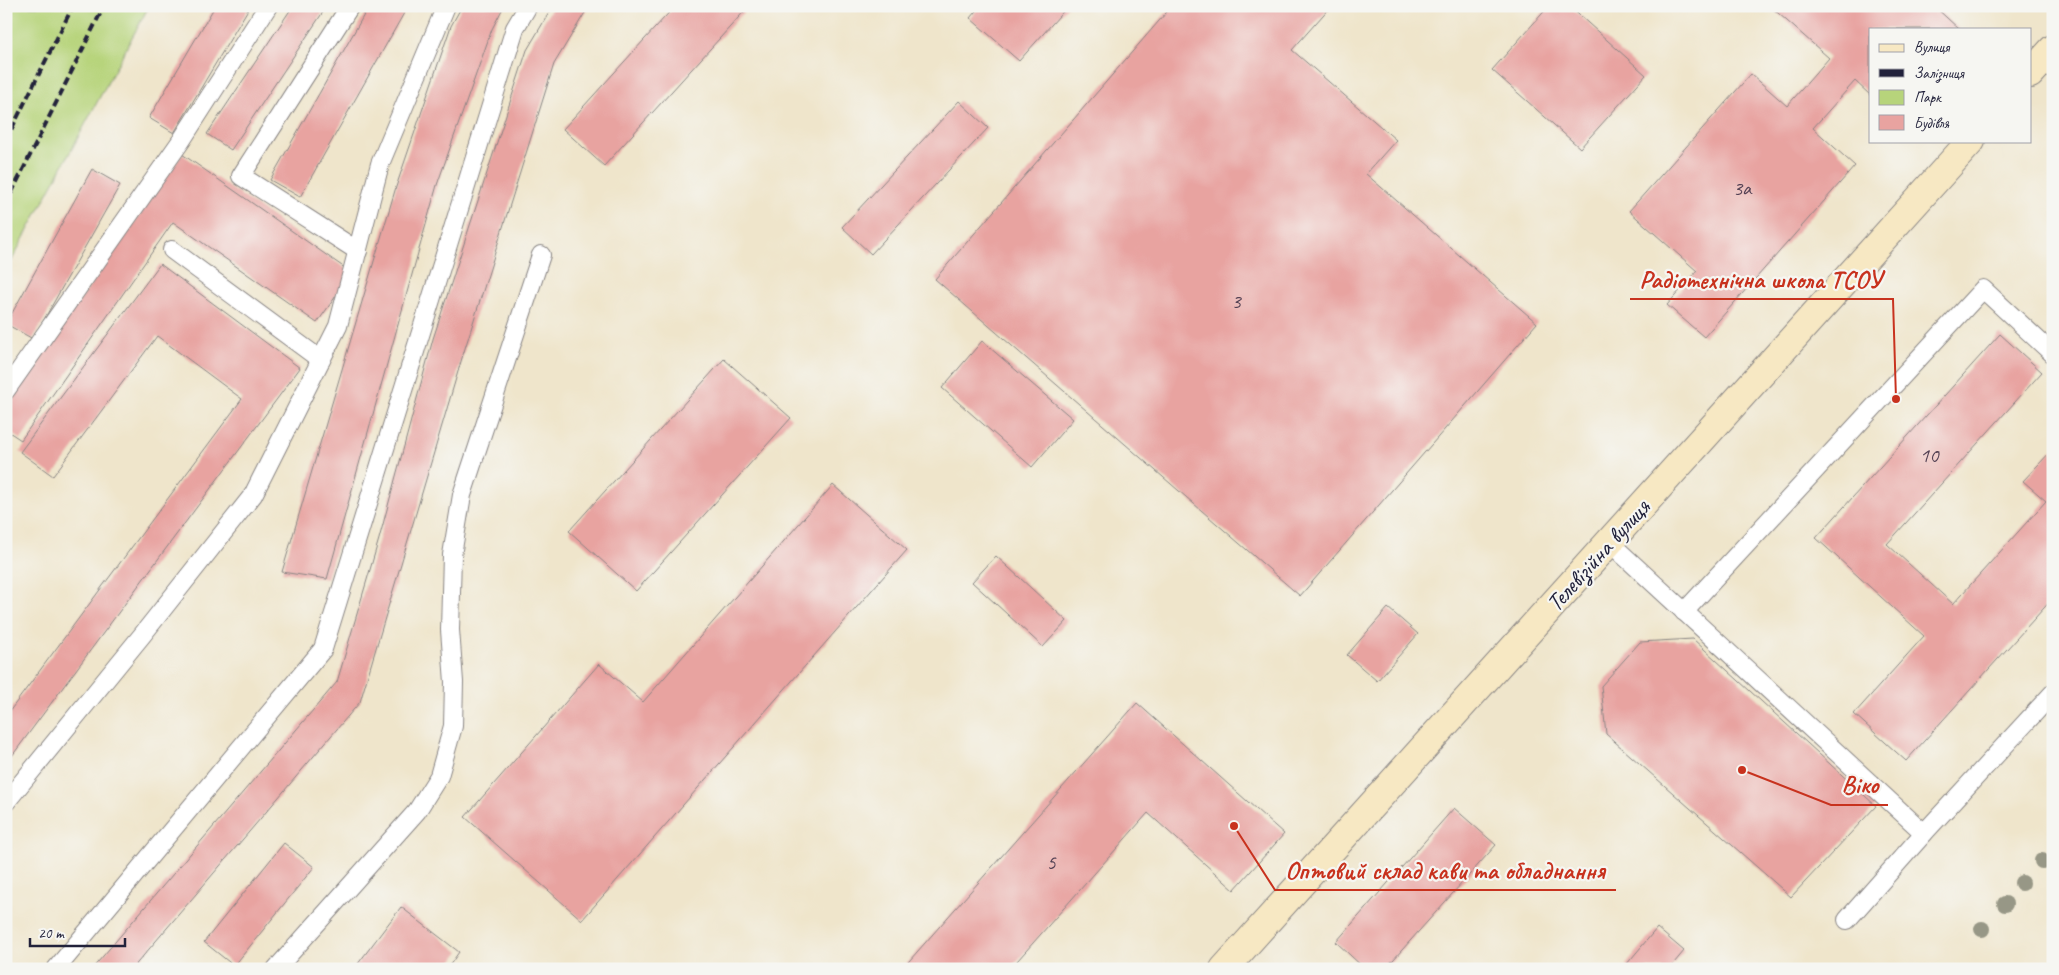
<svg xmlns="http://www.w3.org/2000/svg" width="2059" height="975" font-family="Caveat,sans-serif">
	<rect width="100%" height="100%" fill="#f6f6f2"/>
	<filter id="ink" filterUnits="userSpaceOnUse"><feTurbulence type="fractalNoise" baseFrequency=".02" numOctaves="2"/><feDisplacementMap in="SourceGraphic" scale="10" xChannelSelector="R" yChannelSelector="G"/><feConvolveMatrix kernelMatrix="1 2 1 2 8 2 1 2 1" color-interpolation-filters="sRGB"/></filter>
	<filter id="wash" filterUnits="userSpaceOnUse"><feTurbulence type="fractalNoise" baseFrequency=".0096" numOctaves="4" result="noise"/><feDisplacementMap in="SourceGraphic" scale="20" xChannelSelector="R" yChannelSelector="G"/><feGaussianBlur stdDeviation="1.12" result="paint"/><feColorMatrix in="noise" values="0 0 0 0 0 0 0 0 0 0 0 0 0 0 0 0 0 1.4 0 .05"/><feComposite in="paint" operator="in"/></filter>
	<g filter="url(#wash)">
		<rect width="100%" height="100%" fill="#efe5cb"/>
		<path fill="#b7d47b" stroke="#6c7b5b" d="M6,6h143l-143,265z"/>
		<g id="blocks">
			<g fill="#e8a3a0">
				<path d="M215,6h35l-76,127 -25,-15z"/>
				<path d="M293,6h34l-96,144 -24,-16z"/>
				<path d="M369,6h39l-108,191 -30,-17z"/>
				<path d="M462,6h42l-12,23 -55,156 -110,394 -45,-7 114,-385 55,-161z"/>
				<path d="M553,6h36l-35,58 -92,294 -102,344 -228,267h-40l245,-287 42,-143 54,-200 94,-289z"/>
				<path d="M675,6h74l-145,160 -41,-37z"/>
				<path d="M980,6h88l-49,55 -49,-43z"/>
				<path d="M1172,6h159l-39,44 104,90 -30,34 171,149 -237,273 -365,-317z"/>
				<path d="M1549,6h20l77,69 -66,73 -88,-78z"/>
				<path d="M1770,6h164l25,23h-89v66l-15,-14 -42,47 42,38 -151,171 -37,-32 30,-34 -68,-60 122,-137 36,32 42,-48z"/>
				<path d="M959,101l29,27 -117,126 -29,-27z"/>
				<path d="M182,154l170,119 -35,50 -144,-101 -152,218 -15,-10v-24z"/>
				<path d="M92,169l28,16 -87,154 -27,-15z"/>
				<path d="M160,264l140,104 -294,396v-48l236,-317 -85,-63 -104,140 -33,-24z"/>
				<path d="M2000,334l42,38 -155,172 66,60 93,-103 -23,-20 30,-32v149l-147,163 -52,-47 70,-78 -108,-98z"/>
				<path d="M982,341l91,78 -41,48 -90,-79z"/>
				<path d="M724,359l67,59 -155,173 -67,-60z"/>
				<path d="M833,485l74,65 -325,370 -117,-103 134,-153 44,38z"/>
				<path d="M996,556l71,65 -24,26 -71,-65z"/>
				<path d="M1388,608l30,26 -41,47 -30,-26z"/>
				<path d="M1693,639l183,167 -85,91 -185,-163 -5,-48 39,-44z"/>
				<path d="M1137,703l147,131 -50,56 -86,-77 -138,156h-108z"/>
				<path d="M1454,808l42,37 -111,124h-20l-29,-27z"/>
				<path d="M284,843l30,24 -80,99 -30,-24z"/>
				<path d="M401,907l58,45 -12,17h-93z"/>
				<path d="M1657,928l27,23 -15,18h-38l-5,-4z"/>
			</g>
		</g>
	</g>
	<g filter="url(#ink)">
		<use href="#blocks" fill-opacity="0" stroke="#888483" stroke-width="1"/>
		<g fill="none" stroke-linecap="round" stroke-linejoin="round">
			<defs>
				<g id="lane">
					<path d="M350,6l-109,170 117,75"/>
					<path d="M172,250l149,110"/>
					<path d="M6,390l175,-249 87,-135"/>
					<path d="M1609,542l315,291 129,-140"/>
					<path d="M1684,612l299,-323 70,65"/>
					<path d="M6,802l137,-168 110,-139 85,-169 42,-162 66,-158"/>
					<path d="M1847,920l77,-87"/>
					<path d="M56,969l267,-320 192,-621 13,-22"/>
					<path d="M276,969l141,-158 22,-35 14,-50 1,-44 -4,-52 2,-75 10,-60 79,-240"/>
				</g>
				<g id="secondary">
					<path d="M2030,74l23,-25"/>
					<path d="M1224,969l747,-828"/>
				</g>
			</defs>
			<use href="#lane" stroke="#888483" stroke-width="20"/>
			<use href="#secondary" stroke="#888483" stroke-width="30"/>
			<use href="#lane" stroke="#fff" stroke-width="18"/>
			<use href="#secondary" stroke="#f7e8c3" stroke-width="28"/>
			<g stroke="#22223b" stroke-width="4" stroke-dasharray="8 4" stroke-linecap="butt">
				<path d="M6,140l67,-134"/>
				<path d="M6,204l98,-198"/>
			</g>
		</g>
		<g fill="#979786">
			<circle cx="2042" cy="861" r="8"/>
			<circle cx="2022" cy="883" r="8"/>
			<circle cx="2005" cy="904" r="8"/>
			<circle cx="1982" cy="929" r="8"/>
		</g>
	</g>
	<g text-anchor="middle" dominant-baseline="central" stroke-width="4.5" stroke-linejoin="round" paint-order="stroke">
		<g font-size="21" fill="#544254">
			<text x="1742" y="188">3а</text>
			<text x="1236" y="301">3</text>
			<text x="1929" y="455">10</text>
			<text x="1051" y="862">5</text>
		</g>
		<g font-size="24" fill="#22223b" stroke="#f6f6f2">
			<text transform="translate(1598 555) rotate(-48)">Телевізійна вулиця</text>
		</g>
	</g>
	<path fill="none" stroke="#c8321e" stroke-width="2" d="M1896 399L1893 299H1630M1742 770L1831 805H1888M1234 826L1275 890H1616"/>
	<g fill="#c8321e" stroke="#f6f6f2" stroke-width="2">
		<circle cx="1896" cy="399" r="5"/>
		<circle cx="1742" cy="770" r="5"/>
		<circle cx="1234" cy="826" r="5"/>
	</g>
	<g font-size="25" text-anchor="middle" font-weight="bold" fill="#c8321e" stroke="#f6f6f2" stroke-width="4.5" stroke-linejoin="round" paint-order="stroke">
		<text x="1761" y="288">Радіотехнічна школа ТСОУ</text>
		<text x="1860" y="793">Віко</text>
		<text x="1445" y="879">Оптовий склад кави та обладнання</text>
	</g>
	<rect width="2059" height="975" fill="none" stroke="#f6f6f2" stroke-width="25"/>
	<rect x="1869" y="28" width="162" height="115" fill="#f6f6f2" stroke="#a1a1a9"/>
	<rect x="1879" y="44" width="25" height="8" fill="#f7e8c3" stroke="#a1a1a9"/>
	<text x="1914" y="52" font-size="15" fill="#22223b">Вулиця</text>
	<rect x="1879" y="69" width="25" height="8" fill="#22223b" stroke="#a1a1a9"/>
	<text x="1914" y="78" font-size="15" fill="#22223b">Залізниця</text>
	<rect x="1879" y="90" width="25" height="15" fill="#b7d47b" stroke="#a1a1a9"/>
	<text x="1914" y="102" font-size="15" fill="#22223b">Парк</text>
	<rect x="1879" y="115" width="25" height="15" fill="#e8a3a0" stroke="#a1a1a9"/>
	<text x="1914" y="128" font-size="15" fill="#22223b">Будівля</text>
	<path d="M30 938v8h95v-8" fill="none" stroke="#22223b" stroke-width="2.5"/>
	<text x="38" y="938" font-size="15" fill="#22223b" stroke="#f6f6f2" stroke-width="4" paint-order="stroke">20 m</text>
</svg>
